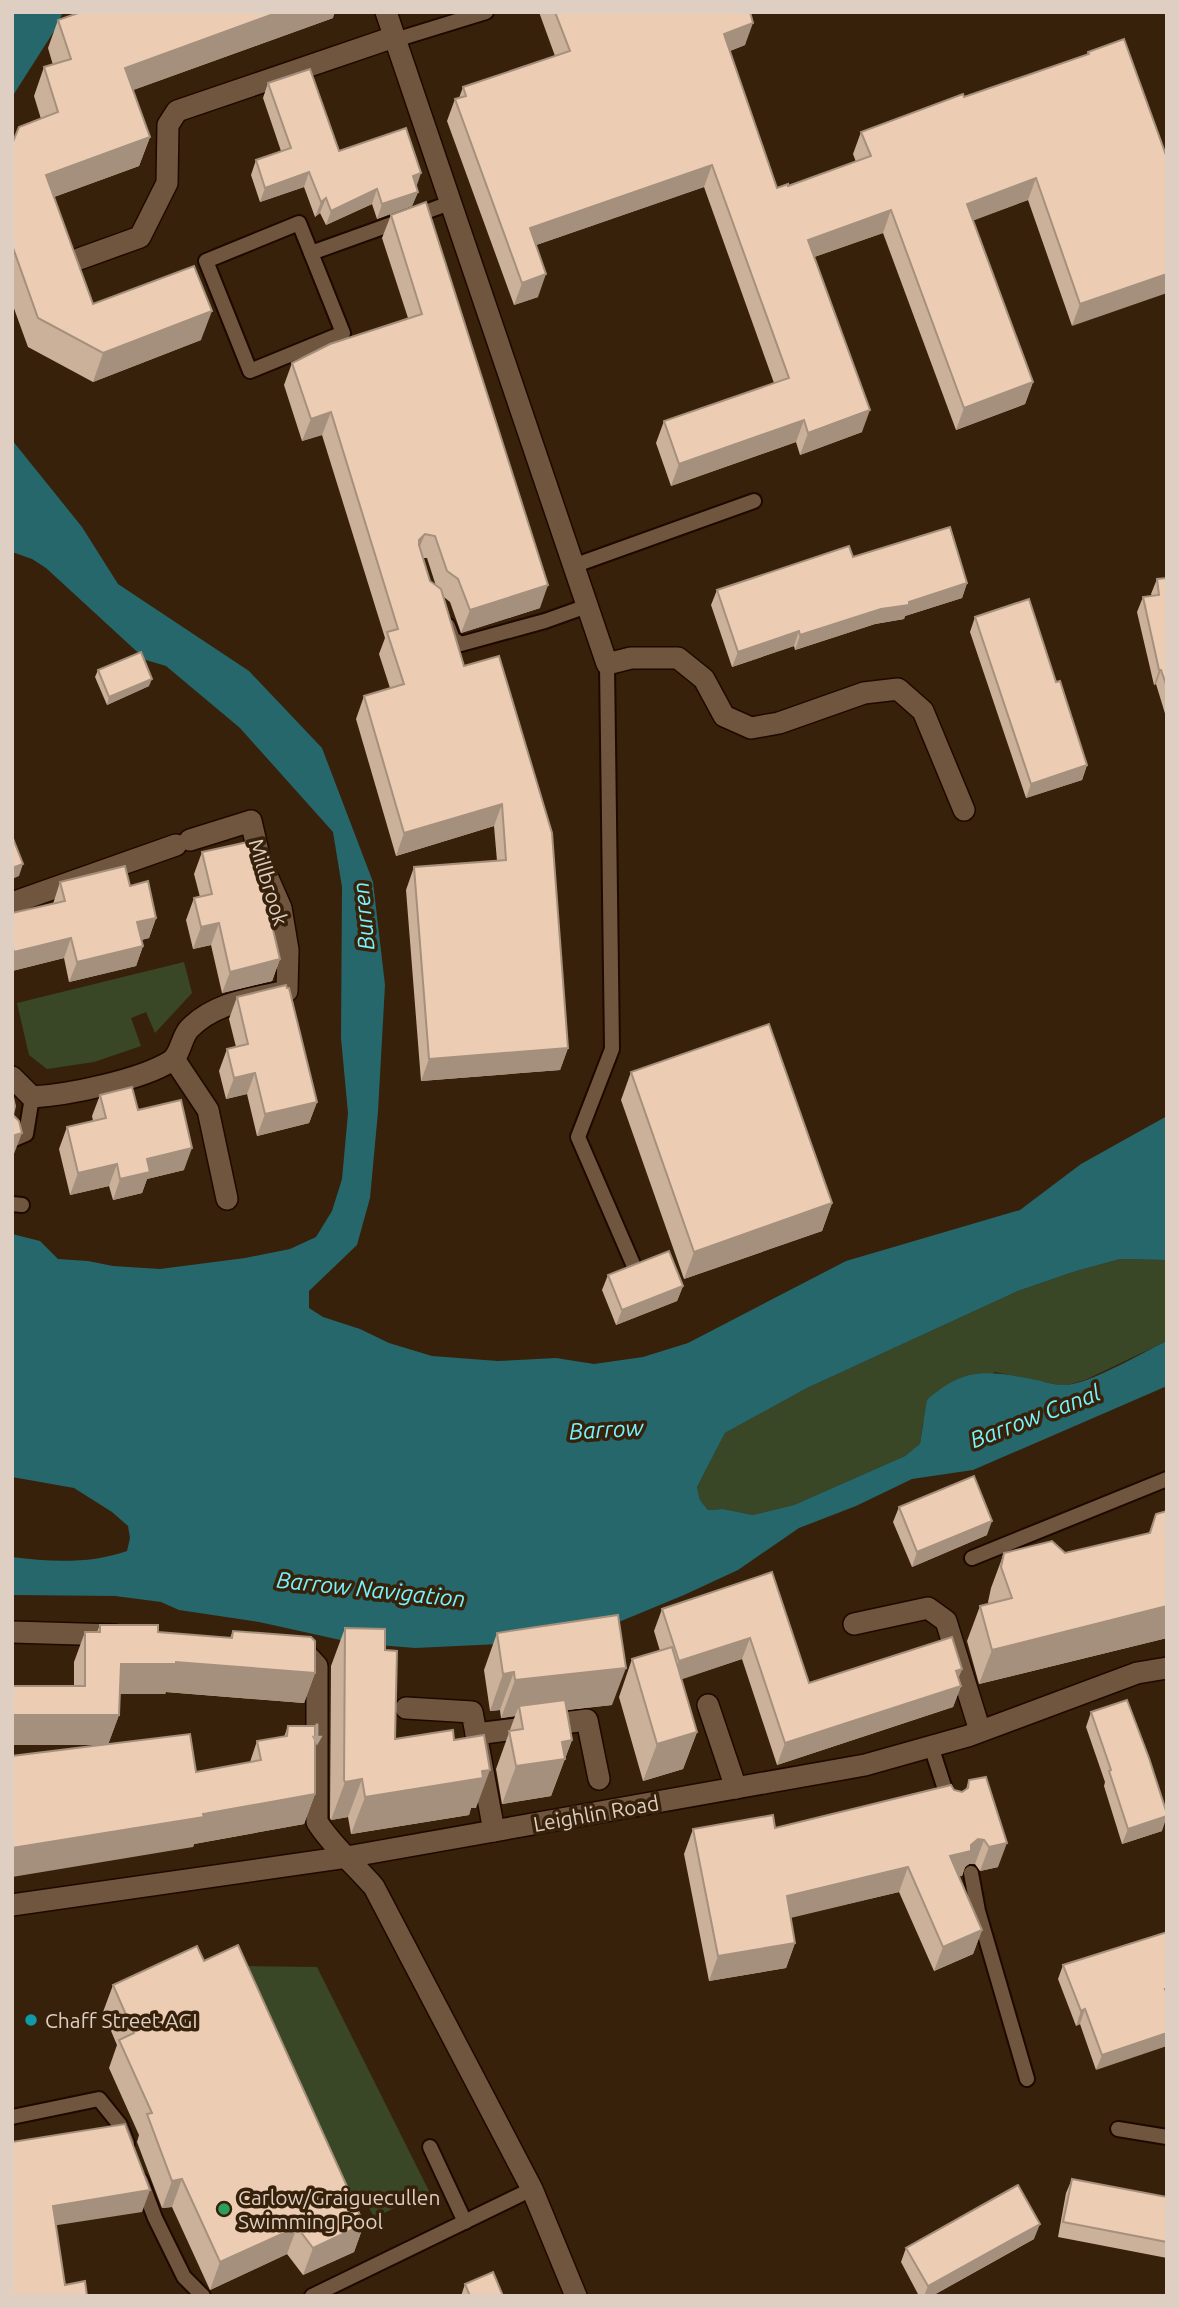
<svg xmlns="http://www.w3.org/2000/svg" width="1179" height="2308" font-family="Ubuntu,sans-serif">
	<rect width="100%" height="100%" fill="#37210a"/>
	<g fill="#3a4726">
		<path d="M184,962l8,31 -37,40 -9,-21 -15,6 10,28 -47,16 -47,7 -18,-14 -12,-52z"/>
		<path d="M1120,1259l47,1v81l-82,39 -21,6 -69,-14 -72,51 -3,22 -15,11 -111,49 -41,10 -30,-6 -15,1 -8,-10 -3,-13 28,-54 82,-45 211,-97 55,-19z"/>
		<path d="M240,1966l77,1 112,224 -55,27 -8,-17 -12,5z"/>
	</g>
	<g fill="#25676b">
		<path d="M12,12h51l-7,16 -44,69z"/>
		<path d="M12,440l70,87 36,57 131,87 73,77 51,134 12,103 -7,127 -8,86 -13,47 -48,46v17l14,9 37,12 29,14 43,13 66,5 58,-3 38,6 49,-7 45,-14 158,-82 174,-51 61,-46 86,-48v144l-47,-1 -47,13 -55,19 -211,97 -82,45 -28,54 3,13 8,10 15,-1 30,6 41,-10 111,-49 15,-12 7,-44c38,-34 62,-29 110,-20 8,2 18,5 26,5 24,1 80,-33 104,-44v45l-194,84 -61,9 -56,27 -57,22 -61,42 -54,25 -87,36 -74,12 -108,5 -61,-5 -95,-21 -80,-12 -18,-8 -46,-6 -103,-1v-38c39,5 78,7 115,-6l3,-13 -2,-12 -16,-14 -38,-24 -62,-11v-243l28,7 18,18 30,2 25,5 47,3 85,-11 45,-9 26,-12 16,-26 10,-32 6,-66 -7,-75 1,-151 -9,-55 -93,-104 -74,-62 -20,-6 -100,-92 -14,-9 -20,-7z"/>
	</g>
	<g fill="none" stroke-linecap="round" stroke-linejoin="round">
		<defs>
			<g id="service">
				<path d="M395,40l91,-28"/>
				<path d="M299,223l44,110 -93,38 -44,-110z"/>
				<path d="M311,253l139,-50"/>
				<path d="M573,566l181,-65"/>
				<path d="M448,626l5,13 8,5 84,-23 42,-15"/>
				<path d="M607,664l5,385 -34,88 55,127"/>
				<path d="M12,1140l14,-6 6,-37"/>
				<path d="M12,1204l10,1"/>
				<path d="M972,1558l195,-79"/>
				<path d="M931,1746l19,59"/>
				<path d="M971,1873l7,38 49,168"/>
				<path d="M12,2117l87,-18 21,26 7,18"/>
				<path d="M1118,2129l49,8"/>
				<path d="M430,2147l35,75"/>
				<path d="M141,2181l14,37 29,59 19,19"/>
				<path d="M312,2296l220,-107"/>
			</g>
			<g id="minor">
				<path d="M386,12l221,652 24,-6h47l26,21 20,37 27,12 28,-5 85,-30 34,-4 25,22 41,99"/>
				<path d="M79,259l61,-22 27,-54 1,-58 9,-14 217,-74"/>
				<path d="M12,903l164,-58"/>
				<path d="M174,1059l34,51 19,89"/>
				<path d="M12,1077l20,20c36,-2 109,-17 139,-36 10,-7 10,-23 18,-32 26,-27 63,-30 98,-38l1,-41 -7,-42 -21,-48 -9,-39 -61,19"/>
				<path d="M854,1624l74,-16 18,13 34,110"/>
				<path d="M12,1632l102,3"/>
				<path d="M292,1650l14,4 11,12v156c16,25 38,43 57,65l158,302 44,107"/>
				<path d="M708,1705l28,83"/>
				<path d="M406,1708l66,4 22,119"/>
				<path d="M476,1734l111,-14 12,59"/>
			</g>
			<path id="tertiary" d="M12,1905l335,-48 518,-92 103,-29 169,-63 30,-5"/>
		</defs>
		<use href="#service" stroke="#1e0900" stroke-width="18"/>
		<use href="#minor" stroke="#1e0900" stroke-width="24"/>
		<use href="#tertiary" stroke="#1e0900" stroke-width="24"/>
		<use href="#service" stroke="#70563f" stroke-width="14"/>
		<use href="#minor" stroke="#70563f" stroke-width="21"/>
		<use href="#tertiary" stroke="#70563f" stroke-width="21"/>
	</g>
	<g fill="#cbb09a" fill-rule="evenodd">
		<path d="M539,12h211l-5,33 -15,6 47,137 11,-2 68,-24 -3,-8 8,-22 226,-77 1,-3 79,106 -95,168 -44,-126 -55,20 60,162 -8,22 -69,26 -73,-197 -69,24 48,175 -62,23 -4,-13 -125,44 -15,-43 8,-22 110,-38 -70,-196 -168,58 2,52 -24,8 -67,-184 8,-22 4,-1 4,-11 92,-31z"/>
		<path d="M333,18l-200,72 17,47 -11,29 -85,31 39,107 108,36 -108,42 -65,-35 -16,-44v-159l29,-25 -7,-23 10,-29 9,-2 -5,-17 10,-28z"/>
		<path d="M268,83l71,68 77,36 2,5 -6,14 -35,13 -5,-15 -46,21 -6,-12 -5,4 -11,-30 -44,15 -9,-27 5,-15 25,-9 -18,-53z"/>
		<path d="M391,215l149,393 -79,25 -11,-31 -6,-5 20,69 104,382 -8,22 -139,11 -15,-191 8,-23 83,-6 -3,-35 -98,30 -40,-137 8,-23 26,-8 -11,-34 6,-16 -63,-203 -20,6 -18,-56 8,-22 116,-45 -26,-80zM423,558h4l9,28 -6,-5z"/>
		<path d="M853,557l114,26 -5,15 -57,18 -1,3 -29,5 -80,26 -1,-4 -62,21 -21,-62 6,-15z"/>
		<path d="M1167,578v142l-11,-36 -2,1 -17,-73 6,-15 9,-1 -1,-2 6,-15z"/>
		<path d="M975,617l81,65 31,83 -5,15 -56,18 -56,-166z"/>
		<path d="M98,670l51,16 -42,19 -12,-28z"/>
		<path d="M202,852l78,107 -8,22 -50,12 -11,-48 -18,4 -7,-29 8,-22 6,-1 -6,-23z"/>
		<path d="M60,882l70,4 26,32 -7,20 -8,2 2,6 -7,20 -67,16 -5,-24 -52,13v-58l41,-9z"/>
		<path d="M237,997l80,105 -8,21 -52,13 -10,-42 -21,5 -7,-28 8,-22 9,-2 -7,-28z"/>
		<path d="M631,1072l201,131 -10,28 -138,48 -63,-179z"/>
		<path d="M100,1095l38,15 46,60 -37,9 -5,14 -29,7 -4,-14 -39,9 -11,-46 8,-22 26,-6 -1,-5z"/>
		<path d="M608,1275l75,11 -6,15 -61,24 -14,-35z"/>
		<path d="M899,1507l88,28 -75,32 -19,-45z"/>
		<path d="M1156,1514l11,124 -188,46 -12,-43 13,-35 9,-2 -1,-2 3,-14 13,-35h61l84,-20z"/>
		<path d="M772,1572l37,111 153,-14 -4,9 3,8 -8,21 -176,58 -35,-106 -61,20 16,53 -14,37 -40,12 -24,-84 13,-38 28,-8 -6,-20 8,-22z"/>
		<path d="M100,1625l58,7 72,6 3,-7 82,42 -11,30 -138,-11 -1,2h-45l-1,21 -11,29 88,28 54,-10 7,-21 27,-4 4,-11 27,68 -11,30 -110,20 -1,3 -89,-102h-92v-59h62v-24l11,-30h12z"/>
		<path d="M345,1628l40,22 10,89 59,1 22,68h-5l-2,7 -118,19 -3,-17 -17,3 -1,-2 1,-152z"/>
		<path d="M497,1633l115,72 -45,5 5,30 -21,56 -49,8 -6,-35 19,-53 -14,2 -1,-8 -10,1 -6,-41z"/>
		<path d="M1091,1712l71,119 -40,13 -18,-58 1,-4 -19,-55z"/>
		<path d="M969,1780l29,87 -18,4 -5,-7h-6l-4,3 -3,9h-3l23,54 -9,24 -39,17 -35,-79 -108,25 4,26 -9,25 -77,13 -25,-127 9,-25 82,-1 179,-38 8,2 4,-3z"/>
		<path d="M1167,1932l-71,138 -16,-46 -4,2 -18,-47 5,-14z"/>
		<path d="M204,1961l160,263 -10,28 -51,23 -16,-21 -77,36 -38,-83 -10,1 -25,-66 2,-7 -30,-67 8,-23 -14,-33 10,-27z"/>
		<path d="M1072,2179l95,18v61l-109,-21 8,-44z"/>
		<path d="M1034,2239l-102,57h-13l-18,-34 5,-14z"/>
		<path d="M465,2284l38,12h-42z"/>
	</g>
	<g fill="#a5907d">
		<path d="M279,12h56l-2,6 -219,79 11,-29z"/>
		<path d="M753,23l-8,22 -29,11 8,-22z"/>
		<path d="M150,137l-11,29 -104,38 11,-29z"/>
		<path d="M712,165l-8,22 -182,63 8,-22z"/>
		<path d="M309,172l-5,15 -44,15 5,-14z"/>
		<path d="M421,173l-5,15 -3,-12z"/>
		<path d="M1036,178l-8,22 -69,26 8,-22z"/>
		<path d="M377,189l-5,15 -46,21 5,-14z"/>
		<path d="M418,192l-6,14 -35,13 5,-15z"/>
		<path d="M326,198l-6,15 -5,4 6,-15z"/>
		<path d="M891,210l-8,23 -83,29 8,-22z"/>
		<path d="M546,274l-8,23 -24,8 8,-22z"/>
		<path d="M1167,274v19l-95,33 8,-22z"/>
		<path d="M212,311l-11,29 -108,42 10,-29z"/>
		<path d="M1033,382l-8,22 -69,26 8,-22z"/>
		<path d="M870,410l-8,22 -62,23 8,-22z"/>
		<path d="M331,412l-9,23 -20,6 9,-22z"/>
		<path d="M804,420l-8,22 -125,44 8,-22z"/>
		<path d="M425,534l-9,22 3,-16z"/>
		<path d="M967,583l-5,15 -57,18 -1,3 -29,5 -80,26 5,-15 81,-26 28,-7z"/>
		<path d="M548,585l-8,23 -79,25 9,-23z"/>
		<path d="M799,631l-5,15 -62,21 6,-15z"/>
		<path d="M1159,670h2l-5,14 -2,1z"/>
		<path d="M152,679l-3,7 -42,19 2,-8z"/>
		<path d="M1087,765l-5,15 -56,18 5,-14z"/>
		<path d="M502,804l-8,22 -98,30 8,-23z"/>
		<path d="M23,864l-4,12 -7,3v-11z"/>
		<path d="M156,918l-7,20 -19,5 7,-21z"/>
		<path d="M219,923l-8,22 -18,4 8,-22z"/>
		<path d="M71,938l-7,20 -52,13v-16l2,-3z"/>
		<path d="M143,946l-7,20 -67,16 8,-20z"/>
		<path d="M280,959l-8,22 -50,12 8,-21z"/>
		<path d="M568,1048l-8,22 -139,11 8,-22z"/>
		<path d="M255,1073l-8,21 -21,5 8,-21z"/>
		<path d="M317,1102l-8,21 -52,13 8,-22z"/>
		<path d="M22,1133l-10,26v-23z"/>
		<path d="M192,1148l-8,22 -37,9 -5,14 -29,7 7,-21 27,-20z"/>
		<path d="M117,1164l-8,22 -39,9 8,-22z"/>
		<path d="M832,1203l-10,28 -138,48 10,-27z"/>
		<path d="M683,1286l-6,15 -61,24 6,-15z"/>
		<path d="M992,1521l-5,14 -75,32 5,-15z"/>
		<path d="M1167,1606v32l-188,46 13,-34z"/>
		<path d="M750,1638l-8,21 -71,24 8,-22z"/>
		<path d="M176,1662l139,11 -11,30 -138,-11 -1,2h-55l11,-30z"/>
		<path d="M626,1668l-14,37 -91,10 -2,-9 -4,10 -14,2 14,-38z"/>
		<path d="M962,1669l-7,18 6,-1 -8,21 -176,58 8,-22 171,-72z"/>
		<path d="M514,1672l-14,38 -10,1 13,-37z"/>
		<path d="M12,1715h107l-11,30h-96z"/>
		<path d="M697,1732l-14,37 -40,12 14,-37z"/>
		<path d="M572,1740l-21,56 -49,8 14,-38 46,-24z"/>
		<path d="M490,1770l-14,38h-5l-2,7 -118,19 14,-37z"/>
		<path d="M362,1779l-14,38 -17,3 14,-38z"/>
		<path d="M315,1794l-11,30 -110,20 -1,3 -181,30v-29z"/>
		<path d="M1167,1816l-5,15 -40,13 6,-15z"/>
		<path d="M978,1839l6,1 -9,24h-6l-4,3 -3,9 -21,4 9,-24 21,-11z"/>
		<path d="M1007,1843l-9,24 -18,4 9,-24z"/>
		<path d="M908,1867l-9,25 -121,29 9,-25z"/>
		<path d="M982,1930l-9,24 -39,17 9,-24z"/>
		<path d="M795,1943l-9,25 -77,13 9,-25z"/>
		<path d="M1085,2009l-5,15 -4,2 5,-15z"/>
		<path d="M1167,2033v13l-71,24 6,-15z"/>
		<path d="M182,2179l-10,28 -10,1 10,-27z"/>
		<path d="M150,2190l-8,22 -97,15 8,-21z"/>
		<path d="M364,2224l-10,28 -51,23 10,-27z"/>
		<path d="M1040,2224l-6,15 -102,57h-8l4,-10z"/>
		<path d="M297,2227l-10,27 -77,36 10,-28z"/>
	</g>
	<g fill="#eccdb3" stroke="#a5907d" stroke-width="2">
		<path d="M81,12h198l-154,56 25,69 -104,38 47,129 101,-38 18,45 -109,42 -65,-35 -26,-73v-101l7,-17 39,-15 -14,-45 27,-8 -13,-39z"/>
		<path d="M555,12h195l3,11 -29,11 53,154 11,-4v2l83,-30 -10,-24 102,-38 1,3 125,-43 -1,-2 36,-13 43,119v116l-87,30 -44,-126 -69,26 66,178 -69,26 -73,-198 -83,30 62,170 -62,23 -4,-13 -125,44 -15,-43 125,-43 -77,-213 -182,63 16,46 -24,9 -67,-184 11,-3 -3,-9 107,-36z"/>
		<path d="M310,69l29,82 67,-23 15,45 -8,3 5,16 -36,12 -5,-15 -46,22 -5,-13 -5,4 -12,-30 -44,16 -9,-28 35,-12 -23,-65z"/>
		<path d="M426,202l122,383 -78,25 -12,-31 -11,-8 -12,-35 -10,-2 -6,6v5l11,36 11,8 23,77 35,-10 53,177 16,215 -139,11 -15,-192 92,-7 -4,-56 -98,29 -40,-137 40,-12 -17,-52 11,-3 -67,-217 -20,7 -19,-56 38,-19 92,-30 -31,-99z"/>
		<path d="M950,527l17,56 -58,19v3l-28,4 -81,26 -1,-4 -61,21 -21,-62 132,-44 4,11z"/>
		<path d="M1167,578v109l-6,-17h-2l-16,-73 16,-2 -2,-16z"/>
		<path d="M1029,599l27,83 4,-1 27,84 -56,19 -56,-167z"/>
		<path d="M141,652l11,27 -43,18 -11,-27z"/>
		<path d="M12,836l11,28 -11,4z"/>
		<path d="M252,841l28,118 -50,13 -11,-49 -18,4 -7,-29 18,-4 -10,-42z"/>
		<path d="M125,866l5,20 18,-5 8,37 -19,4 6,24 -66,16 -6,-24 -57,14 -2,-6v-33l53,-12 -5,-19z"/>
		<path d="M286,985l1,3h2l28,114 -52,12 -10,-41 -21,5 -7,-29 21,-5 -11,-47z"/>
		<path d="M769,1024l63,179 -138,49 -63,-180z"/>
		<path d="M132,1087l6,23 43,-10 11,48 -45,11 3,13 -30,7 -3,-15 -39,9 -11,-46 39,-9 -6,-23z"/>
		<path d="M12,1093l3,13 -2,9 6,6 3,12 -10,3z"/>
		<path d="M669,1251l14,35 -61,24 -14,-35z"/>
		<path d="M974,1476l18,45 -75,31 -18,-45z"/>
		<path d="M1167,1511v95l-175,44 -12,-44 32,-8 -11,-31 3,-14 48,-12 13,12 85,-20 6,-19z"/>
		<path d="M772,1572l37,111 143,-46 10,32 -6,2 5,15 -176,57 -35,-105 -71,23 -17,-52z"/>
		<path d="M618,1615l8,53 -111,12 -1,-8 -11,2 -6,-41z"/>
		<path d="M100,1625h58v7l74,6 1,-7 78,6 4,4v32l-139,-11v2h-55l-2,51h-107v-29h73v-54h15z"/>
		<path d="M345,1628l40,1v21l12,1 -2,88 58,-9 1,10 30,-5 6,35 -8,1 1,7 -118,19 -3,-18 -17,3 -1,-2z"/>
		<path d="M672,1647l25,85 -40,12 -25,-85z"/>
		<path d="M565,1700l7,40 -10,2 3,17 -49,7 -7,-35 14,-2 -4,-23z"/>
		<path d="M1127,1700l22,58 18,56v2l-39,13 -19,-58 2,-1 -20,-58z"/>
		<path d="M288,1726h27v68l-112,20 1,3 -192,31v-92l178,-22 6,38 65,-12 -4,-19 30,-5z"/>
		<path d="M986,1777l21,66 -18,4 -5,-7 -6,-1 -7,6v6l-21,5 32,74 -39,17 -35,-80 -121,29 8,47 -77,13 -25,-127 80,-14 2,13 176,-43 3,5 8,2 6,-4 1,-8z"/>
		<path d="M1167,1932v57h-2l2,5v39l-65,22 -17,-46 -4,2 -18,-46z"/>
		<path d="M238,1945l126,279 -51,24 -16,-21 -77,35 -38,-83 -10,2 -25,-67 5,-1 -33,-73 15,-7 -21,-48 84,-39 7,15z"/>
		<path d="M125,2124l25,66 -97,16 12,79 20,-4 2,15h-75v-154z"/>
		<path d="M1072,2179l95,18v45l-104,-20z"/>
		<path d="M1018,2185l22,39 -112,62 -22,-38z"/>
		<path d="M493,2272l10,24h-33l-5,-12z"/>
	</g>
	<defs><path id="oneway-solid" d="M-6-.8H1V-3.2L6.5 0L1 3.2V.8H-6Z" transform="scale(1.75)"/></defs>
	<use fill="#b29f8e" href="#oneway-solid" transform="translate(317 1734) rotate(90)"/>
	<circle fill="#0f9aa8" stroke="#37210a" stroke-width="2.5" cx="31" cy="2020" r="7"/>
	<circle fill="#2e9e5b" stroke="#37210a" stroke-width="2.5" cx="224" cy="2209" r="7"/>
	<g text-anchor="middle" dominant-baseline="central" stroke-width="7" stroke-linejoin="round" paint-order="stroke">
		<g font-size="21" fill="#decfc2" stroke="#37210a">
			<text transform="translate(269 882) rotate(73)">Millbrook</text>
			<text transform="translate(596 1813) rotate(-10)">Leighlin Road</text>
		</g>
		<g font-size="21" fill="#decfc2" stroke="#37210a" text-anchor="start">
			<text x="45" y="2020">Chaff Street AGI</text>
			<text x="238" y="2197">Carlow/Graiguecullen<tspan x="238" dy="24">Swimming Pool</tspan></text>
		</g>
		<g font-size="23" font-style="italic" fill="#76f3fc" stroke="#37210a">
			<text transform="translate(363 916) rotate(-95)">Burren</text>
			<text transform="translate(1035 1416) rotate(-21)">Barrow Canal</text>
			<text transform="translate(606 1429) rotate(-3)">Barrow</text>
			<text transform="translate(371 1589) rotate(6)">Barrow Navigation</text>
		</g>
	</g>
	<rect width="1179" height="2308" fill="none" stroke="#decfc2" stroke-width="28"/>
</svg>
